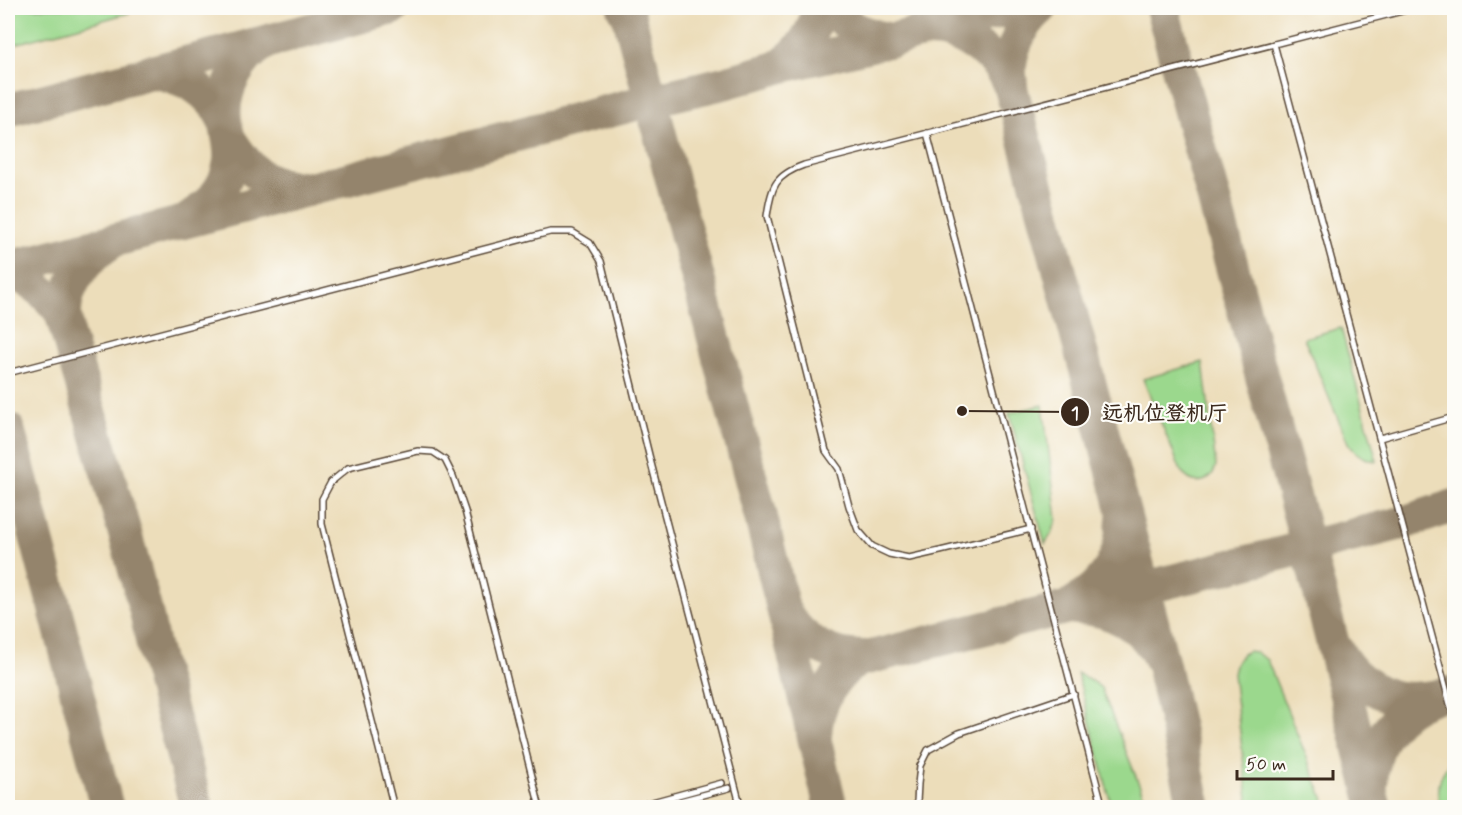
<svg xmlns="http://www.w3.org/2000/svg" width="1462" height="815" font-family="Mynerve,'LXGW WenKai TC',sans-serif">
	<rect width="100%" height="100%" fill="#fdfcf7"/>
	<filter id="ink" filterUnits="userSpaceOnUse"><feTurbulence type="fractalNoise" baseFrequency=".0167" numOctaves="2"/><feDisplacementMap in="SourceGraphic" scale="12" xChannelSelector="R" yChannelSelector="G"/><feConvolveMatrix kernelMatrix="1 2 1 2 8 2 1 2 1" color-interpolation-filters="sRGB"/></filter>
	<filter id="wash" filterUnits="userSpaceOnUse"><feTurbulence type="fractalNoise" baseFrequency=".008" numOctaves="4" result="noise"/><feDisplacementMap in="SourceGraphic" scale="24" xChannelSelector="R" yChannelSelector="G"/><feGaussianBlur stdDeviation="1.35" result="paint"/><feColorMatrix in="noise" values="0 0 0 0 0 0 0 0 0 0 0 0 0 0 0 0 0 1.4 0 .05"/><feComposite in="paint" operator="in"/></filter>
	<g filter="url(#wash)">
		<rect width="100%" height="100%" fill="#ecddba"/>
		<g fill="#9bd88d" stroke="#6b8156" stroke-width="1.5">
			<path d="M8,8h127l-6,5 -121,33z"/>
			<path d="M1341,328l36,133c-13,-1 -22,-8 -29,-18l-44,-105z"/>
			<path d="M1203,362l13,104c-6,19 -24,21 -35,5l-38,-92z"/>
			<path d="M1043,405l14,114 -5,14 -7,11 -36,-131z"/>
			<path d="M1248,651l7,1 12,8 60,147h-78l-16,-133c2,-11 5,-18 15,-23z"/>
			<path d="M1077,673l18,10 6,5 47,119h-36z"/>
			<path d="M1454,757v50h-15c-2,-22 0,-33 15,-50z"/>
		</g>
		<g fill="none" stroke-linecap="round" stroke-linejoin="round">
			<g stroke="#94846c" stroke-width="34">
				<path d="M624,8l5,9 132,500 70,291"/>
				<path d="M831,8c16,20 36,28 61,32"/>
				<path d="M1162,8l146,539 67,261"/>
				<path d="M927,31c37,0 70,23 84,57l122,459 30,118 32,143"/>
				<path d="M779,67c21,-17 35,-31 39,-59"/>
				<path d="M150,71c34,6 60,19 75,51"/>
				<path d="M1011,88c0,-8 -2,-17 -1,-24 3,-22 15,-42 31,-56"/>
				<path d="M8,110l385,-102"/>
				<path d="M230,140c20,32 37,47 77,48"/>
				<path d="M188,220c19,-14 37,-30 41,-54 4,-16 -2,-31 -4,-46 -4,-31 16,-64 42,-78"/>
				<path d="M8,268l643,-168 73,-17 59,-17 109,-26 121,-32"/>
				<path d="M8,274c22,2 39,21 53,38l65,225 21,79 6,30 44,162"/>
				<path d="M67,332c0,-7 -2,-13 -2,-19 0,-30 24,-57 48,-72"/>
				<path d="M8,429l99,379"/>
				<path d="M1074,603c33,-20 48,-45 49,-84"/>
				<path d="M1076,608c33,-1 69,19 83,49"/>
				<path d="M785,613c20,32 48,45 85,44"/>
				<path d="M1337,650c12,23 36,44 62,48 11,2 23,0 34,-1"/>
				<path d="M815,736c1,-30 17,-61 44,-76l543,-137 52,-17"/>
				<path d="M1371,784c2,-41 21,-72 61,-86 7,-3 15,-4 22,-6"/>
			</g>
		</g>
	</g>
	<g filter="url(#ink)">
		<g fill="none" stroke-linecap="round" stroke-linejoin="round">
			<defs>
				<g id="service">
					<path d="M1274,44l180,675"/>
					<path d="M927,133l176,675"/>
					<path d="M8,373l542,-141h22l18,11 11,18 50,202 90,345"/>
					<path d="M1380,438l74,-21"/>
					<path d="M1031,529l-91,22 -31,7 -20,-4 -17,-8 -14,-16 -9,-24 -10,-37 -13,-18 -59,-235c4,-29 8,-41 37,-51l610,-157"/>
					<path d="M394,808l-72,-284v-25l9,-17 17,-14 70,-17 15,1 12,8 8,16 12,35 75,297"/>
					<path d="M630,808l92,-25"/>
					<path d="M653,808l76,-20"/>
					<path d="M919,808l-2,-6 1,-18 2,-18 8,-16 31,-17 115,-39"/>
				</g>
			</defs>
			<use href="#service" stroke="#564535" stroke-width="8"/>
			<use href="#service" stroke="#fff" stroke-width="5"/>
		</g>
	</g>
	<path fill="none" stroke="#3b2a1e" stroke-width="2" d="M962 411L1075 412"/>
	<g fill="#3b2a1e" stroke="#fdfcf7" stroke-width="2">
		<circle cx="962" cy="411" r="6"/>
		<circle cx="1075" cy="412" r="15"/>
	</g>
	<g font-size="18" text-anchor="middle" font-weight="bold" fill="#fff">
		<text x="1075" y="419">1</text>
	</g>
	<g font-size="21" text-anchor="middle" font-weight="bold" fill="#3b2a1e" stroke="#fdfcf7" stroke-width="4.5" stroke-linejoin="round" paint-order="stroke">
		<text x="1165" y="420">远机位登机厅</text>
	</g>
	<rect width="1462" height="815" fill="none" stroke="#fdfcf7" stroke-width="30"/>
	<path d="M1237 770v9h96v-9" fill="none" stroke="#3b2a1e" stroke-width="3"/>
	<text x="1246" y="770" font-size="18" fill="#3b2a1e" stroke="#fdfcf7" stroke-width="4.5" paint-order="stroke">50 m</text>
</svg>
